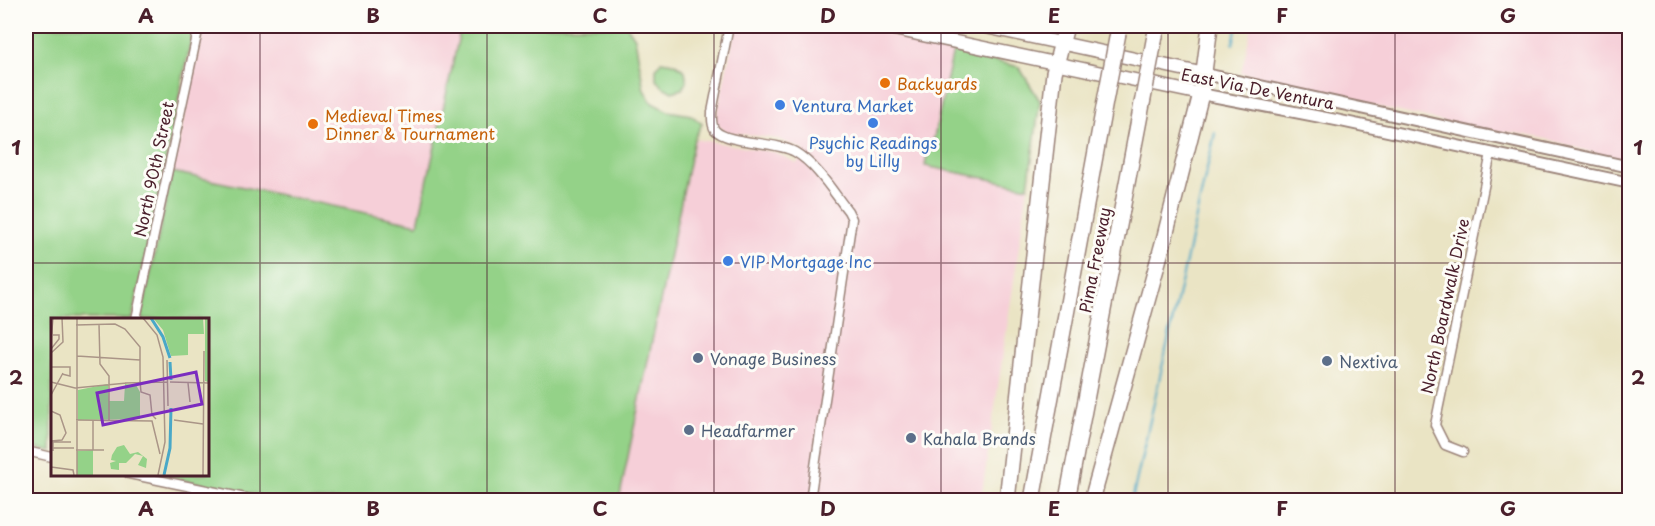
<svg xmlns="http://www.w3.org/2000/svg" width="1655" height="526" font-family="'Playpen Sans',sans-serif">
	<rect width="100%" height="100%" fill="#fdfcf7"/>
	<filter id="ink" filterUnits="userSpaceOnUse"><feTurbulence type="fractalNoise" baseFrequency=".0167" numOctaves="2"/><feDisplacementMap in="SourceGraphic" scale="12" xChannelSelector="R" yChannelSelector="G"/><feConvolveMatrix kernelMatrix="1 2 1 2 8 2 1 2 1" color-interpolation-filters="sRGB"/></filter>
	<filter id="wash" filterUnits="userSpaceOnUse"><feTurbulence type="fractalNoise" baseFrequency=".008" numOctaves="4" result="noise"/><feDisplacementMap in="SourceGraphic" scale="24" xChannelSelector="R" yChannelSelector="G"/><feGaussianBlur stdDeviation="1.35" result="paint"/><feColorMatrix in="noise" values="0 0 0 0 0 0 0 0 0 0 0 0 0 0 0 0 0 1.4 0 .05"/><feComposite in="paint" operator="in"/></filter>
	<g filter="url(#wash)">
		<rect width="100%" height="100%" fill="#eae4c4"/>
		<g fill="#f6cfd8">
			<path d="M204,26h257l-43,198 -246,-52z"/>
			<path d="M736,26h125l28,8 65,14 -22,99 -4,2 -3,17 103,21 -47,313h-362l76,-361 79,13 23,11 7,-13 -26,-11 -51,-7 -9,-6 -3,-4z"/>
			<path d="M1252,26h377v136l-27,-6 -51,-16 -36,-7 -35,-3 -165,-37 -39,-12 -35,-8z"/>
		</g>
		<g fill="#94d288" stroke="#6f785a" stroke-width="1.5">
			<path d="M26,26h168l-62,293h-80v133l-26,-6z"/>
			<path d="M461,26h166l8,12 9,52 8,13 16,8 23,4 11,9 -8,15 -75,361h-336l-130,-26h54v-155h-66l31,-147 246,52z"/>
			<path d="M953,51l66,16 21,34 -12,86 -103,-21 3,-17 4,-2z"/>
			<path d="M661,61l13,2 11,8 2,11 -5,7 -10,3 -9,-5 -7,-8v-10z"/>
		</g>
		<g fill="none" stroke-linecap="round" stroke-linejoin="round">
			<g stroke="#49a8c8" stroke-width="2">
				<path d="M1233,44l4,-18"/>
				<path d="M1132,500l83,-367"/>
			</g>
		</g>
	</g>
	<g filter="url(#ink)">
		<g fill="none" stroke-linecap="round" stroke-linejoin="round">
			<defs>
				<g id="minor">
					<path d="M729,26l-17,86c0,6 -1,13 3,18 12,14 61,11 80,22 22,13 38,40 53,59l4,8 -42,281"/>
					<path d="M136,319l63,-293"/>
					<path d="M26,451l26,6"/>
					<path d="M1463,452l-18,-7 -10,-20 56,-272"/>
					<path d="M129,474l126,26"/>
				</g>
				<g id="tertiary">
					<path d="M1205,74l425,93"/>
					<path d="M1201,94l135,26 294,63"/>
				</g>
				<g id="secondary">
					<path d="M880,26l321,68"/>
					<path d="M981,26l224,48"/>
				</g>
				<g id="motorway">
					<path d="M1154,41l3,-15"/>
					<path d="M1007,500l47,-427 12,-47"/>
					<path d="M1032,500l74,-404"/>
					<path d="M1067,500l75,-396"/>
					<path d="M1092,500l73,-264 36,-142 9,-68"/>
				</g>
			</defs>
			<use href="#minor" stroke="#9a8278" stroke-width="11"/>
			<use href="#tertiary" stroke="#9a8278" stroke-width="14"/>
			<use href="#secondary" stroke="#9a8278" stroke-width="15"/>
			<use href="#motorway" stroke="#9a8278" stroke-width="18"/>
			<use href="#minor" stroke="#fff" stroke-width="8"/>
			<use href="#tertiary" stroke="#fff" stroke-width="10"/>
			<use href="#secondary" stroke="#fff" stroke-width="12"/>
			<use href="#motorway" stroke="#fff" stroke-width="15"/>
			<defs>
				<g id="motorway-bridge">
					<path d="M1106,96l12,-63"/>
					<path d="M1142,104l12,-63"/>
				</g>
			</defs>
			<use href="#motorway-bridge" stroke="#9a8278" stroke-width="18" stroke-linecap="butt"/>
			<use href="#motorway-bridge" stroke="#fff" stroke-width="15"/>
		</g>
	</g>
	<path fill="none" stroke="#4a1f2b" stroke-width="1.5" stroke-opacity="0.55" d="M260,26v474M487,26v474M714,26v474M941,26v474M1168,26v474M1395,26v474M26,263h1604"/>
	<g fill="#e8710a" stroke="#fdfcf7" stroke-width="2">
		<circle cx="885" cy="83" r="6"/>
		<circle cx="313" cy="124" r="6"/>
	</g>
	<g fill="#3f7fe0" stroke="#fdfcf7" stroke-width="2">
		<circle cx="780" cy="105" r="6"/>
		<circle cx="873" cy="123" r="6"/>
		<circle cx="728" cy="261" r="6"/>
	</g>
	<g fill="#5c6f8a" stroke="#fdfcf7" stroke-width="2">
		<circle cx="698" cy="358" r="6"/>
		<circle cx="1327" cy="361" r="6"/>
		<circle cx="689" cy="430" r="6"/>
		<circle cx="911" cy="438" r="6"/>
	</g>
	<g text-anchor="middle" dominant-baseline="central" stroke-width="6" stroke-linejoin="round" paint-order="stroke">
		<g font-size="16" fill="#c56008" stroke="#fdfcf7" text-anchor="start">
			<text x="897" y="83">Backyards</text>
			<text x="325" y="115">Medieval Times<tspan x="325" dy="18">Dinner &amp; Tournament</tspan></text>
		</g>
		<g font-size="16" fill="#4a1f2b" stroke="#fdfcf7">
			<text transform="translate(1258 88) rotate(11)">East Via De Ventura</text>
			<text transform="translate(153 169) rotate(-78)">North 90th Street</text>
			<text transform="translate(1094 260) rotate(-79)">Pima Freeway</text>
			<text transform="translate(1444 306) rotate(-78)">North Boardwalk Drive</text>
		</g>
		<g font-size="16" fill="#366cbe" stroke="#fdfcf7" text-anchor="start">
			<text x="792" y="105">Ventura Market</text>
			<text x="873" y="142" text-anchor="middle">Psychic Readings<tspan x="873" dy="18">by Lilly</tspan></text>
			<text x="740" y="261">VIP Mortgage Inc</text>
		</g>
		<g font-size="16" fill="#4e5e75" stroke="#fdfcf7" text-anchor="start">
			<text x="710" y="358">Vonage Business</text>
			<text x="1339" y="361">Nextiva</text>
			<text x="701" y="430">Headfarmer</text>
			<text x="923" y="438">Kahala Brands</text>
		</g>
	</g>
	<g transform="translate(51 318)">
		<rect width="158" height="158" fill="#eae4c4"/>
		<path d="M102,0h50l1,16h-16v21l-17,1 -8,-26zM154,0h3v64l-3,-1zM57,66l1,17h15l1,-17 11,1 4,7v27l-62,1v-30zM73,127l6,9 8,-2 9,7 -1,9 -8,-3 5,-9 -8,-2 -9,9h-7v7l-8,-1 -1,-6 6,-2 -5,-1 1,-5 5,-8zM42,132v25h-16v-24z" fill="#94d288"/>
		<path fill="none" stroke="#49a8c8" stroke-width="3" d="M100,0l12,19 7,21M119,44l1,18M113,157l6,-27 1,-40"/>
		<path fill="none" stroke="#aa9587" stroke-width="1.5" d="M92,0l14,17 6,22 2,85 -7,33M48,6l1,40 9,12v44M25,7l39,-1 10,5 15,18v36M0,23l2,-23M0,31l8,-10v-4h-6M0,35l12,-11 -1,-24M26,38l63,4M116,42l1,46M0,57v-8h19v9l-8,-2M89,63l1,11 9,3 2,20 4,4M0,64l24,6 52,-5M119,64l39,1M74,65l42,-1M137,65l2,19M0,77l12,-22M0,93l9,4 6,18 -4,7 -11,1M25,102l76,1 8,33M123,102l29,4M2,130h21M25,132h28M42,132v-30M2,133v-9h18M0,149l22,3 1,5M26,157v-157M152,157l1,-124"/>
		<path fill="#7b2cbf" fill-opacity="0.15" stroke="#7b2cbf" stroke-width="3" d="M145,54l6,32 -99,21 -6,-32z"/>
		<rect width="158" height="158" fill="none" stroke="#4a1f2b" stroke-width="3"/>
	</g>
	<rect width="1655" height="526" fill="none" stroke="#fdfcf7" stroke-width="66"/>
	<rect x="33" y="33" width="1589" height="460" fill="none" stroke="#4a1f2b" stroke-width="2"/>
	<g font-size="20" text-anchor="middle" font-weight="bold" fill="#4a1f2b">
		<text x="146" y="23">A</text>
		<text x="373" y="23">B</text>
		<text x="600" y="23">C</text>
		<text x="828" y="23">D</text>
		<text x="1054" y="23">E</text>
		<text x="1282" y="23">F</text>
		<text x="1508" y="23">G</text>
		<text x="16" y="155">1</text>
		<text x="1638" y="155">1</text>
		<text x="16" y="385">2</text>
		<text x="1638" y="385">2</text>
		<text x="146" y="516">A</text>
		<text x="373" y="516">B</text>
		<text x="600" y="516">C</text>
		<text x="828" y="516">D</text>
		<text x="1054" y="516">E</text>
		<text x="1282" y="516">F</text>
		<text x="1508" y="516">G</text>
	</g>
</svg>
